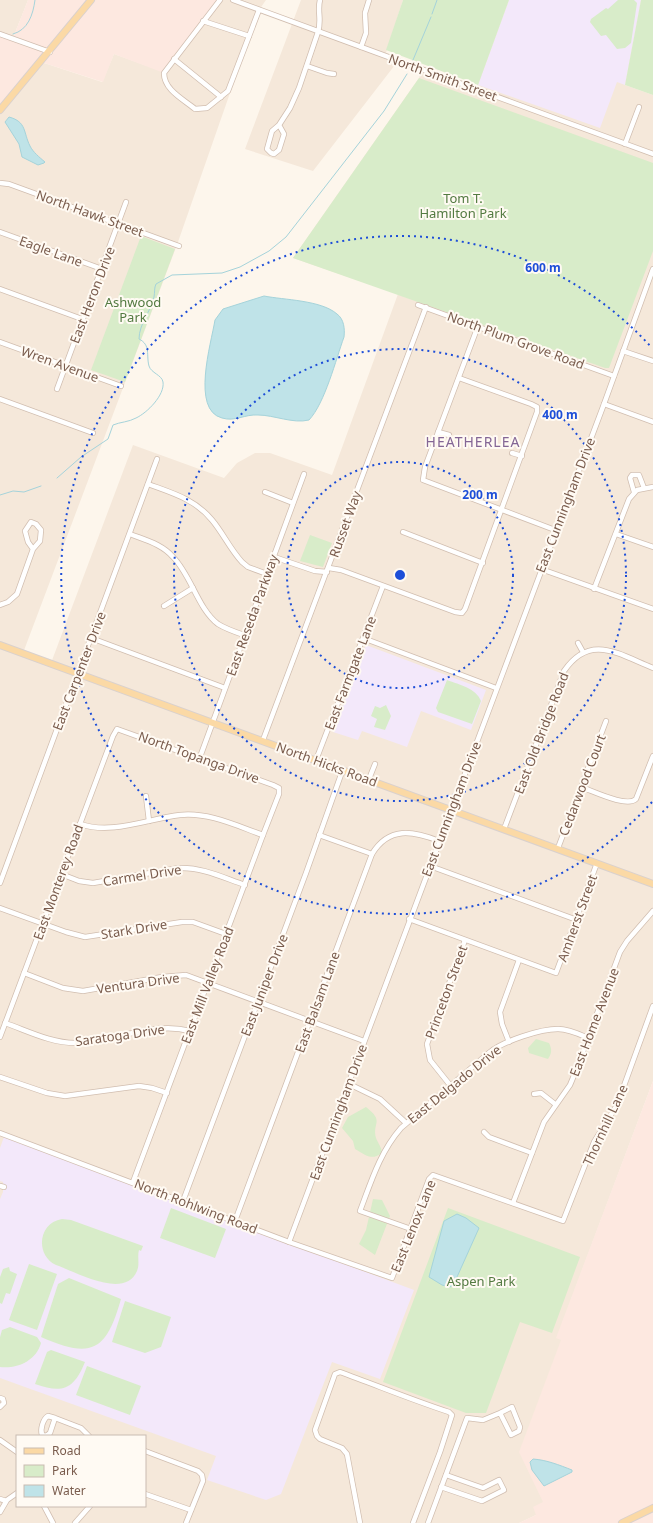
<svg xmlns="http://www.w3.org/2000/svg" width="653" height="1523" font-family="'Noto Sans',sans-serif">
	<rect width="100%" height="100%" fill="#fdf6ec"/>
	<g fill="#f5e8da" fill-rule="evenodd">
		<path d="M0,0h28l-15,38 -13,-4z"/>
		<path d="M220,0h46l-7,10 -81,232 -155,411 28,10 82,-218 91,33 13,-15 18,-10h15l62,22 66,-181 -105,-36 126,-180 3,-8 54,19 33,-89h132l-16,85 28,10v986l-96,256 5,3 -19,163 -7,12 -17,8h-519v-1413l41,-48 61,20 12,-28 50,18zM17,1436h128v70h-128z"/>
		<path d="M301,0h102l-18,56 13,5 -85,110 -68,-22z"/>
	</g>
	<g fill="#fde8e0">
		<path d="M28,0h192l-56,73 -50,-19 -11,28 -62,-20 -41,48v-76l13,4z"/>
		<path d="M653,1081v442h-134l17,-8 -3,-8 10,-5 -24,-50 42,-112 -5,-2z"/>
	</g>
	<g fill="#f3e8fa">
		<path d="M509,0h132l-16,85 -8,-3 -17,46 -122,-43z"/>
		<path d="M366,645l120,45 -15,40 -50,-19 -14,36 -45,-16 -4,9 -25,-8z"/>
		<path d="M4,1137l410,153 -34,89 -48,-17 -51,132 -15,6 -59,-20 9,-24 -216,-78v-179l3,-7v-10l-3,-1v-33z"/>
	</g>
	<g fill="#d8ecc9">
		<path d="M403,0h106l-31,85 -92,-35z"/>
		<path d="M618,0h16l3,3 -6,40 -6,5 -8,1 -11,-14 -5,1 -11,-14 1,-3 15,-11 2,1z"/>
		<path d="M641,0h12v95l-28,-10z"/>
		<path d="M419,78l234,85v88l-44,117h-4l-312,-110z"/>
		<path d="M141,236l34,13 -50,133 -34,-12z"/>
		<path d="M310,535l22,8 -9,24 -23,-6z"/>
		<path d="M447,680c13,5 29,8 34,21l-9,23 -34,-12 -2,-4z"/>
		<path d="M386,705l5,11 -6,14 -11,-3 3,-8 -6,-3 4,-10 5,2z"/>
		<path d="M536,1039l13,4c3,6 3,10 -1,16l-19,-6 -1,-5z"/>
		<path d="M366,1107c19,15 6,15 10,31 2,5 6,10 6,15 -11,8 -16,2 -27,-4l-2,-8 -11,-13 6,-11z"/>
		<path d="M373,1199l9,1 8,16 -15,39 -16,-11 7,-14z"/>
		<path d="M171,1208l55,21 -11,29 -55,-20z"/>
		<path d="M448,1208l132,49 -28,76 -32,-11 -34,91h-20l-83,-31z"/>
		<path d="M62,1219l9,1 72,26 -2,5 -2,-1c-2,7 1,14 -2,21 -12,29 -61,1 -81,-6 -21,-10 -18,-42 6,-46z"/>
		<path d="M29,1264l28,10 -20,56 -28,-10z"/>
		<path d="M9,1267l1,4 7,3 -7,20 -4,-1 -4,11 -2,-1v-26l3,-8z"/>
		<path d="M69,1278l52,21c-15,53 -30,60 -80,38l17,-53z"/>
		<path d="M125,1301l46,16 -10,30 -16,6 -33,-11z"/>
		<path d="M10,1327l27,10 4,6c-5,18 -24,26 -41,24v-30l2,-7z"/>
		<path d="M51,1350l34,12c-11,27 -22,32 -50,22l12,-32z"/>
		<path d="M87,1366l54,20 -11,29 -54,-20z"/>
	</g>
	<g fill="#bfe3e8" stroke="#a5d3da">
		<path d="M9,117c18,5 14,15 21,29 3,6 9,11 15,16l-1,1 -6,2 -16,-8 -3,-13 -14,-22z"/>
		<path d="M264,296c20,4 57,4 73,18 7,5 8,15 7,23 -8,22 -19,66 -35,83 -16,4 -35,-5 -51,-5 -13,-1 -23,7 -36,3 -31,-8 -11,-74 -7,-98l8,-11z"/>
		<path d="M457,1214l9,4 13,10 -22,49 -3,7 -4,3 -8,-2 -13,-8 15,-56z"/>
		<path d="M533,1459c14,1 26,6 39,11v2l-28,14 -12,-16 -2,-8z"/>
	</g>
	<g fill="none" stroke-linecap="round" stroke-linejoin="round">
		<g stroke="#a5d3da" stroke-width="1">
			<path d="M432,14l5,-14"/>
			<path d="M13,34c15,-4 20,-19 22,-34"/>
			<path d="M413,60l18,-43"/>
			<path d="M57,478l24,-21 27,-18 5,-14c7,-3 16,-3 23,-7 11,-5 29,-23 27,-36 -1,-7 -12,-9 -14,-16 -3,-11 2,-21 -10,-27 0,-15 12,-28 15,-42 1,-5 0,-9 2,-13l16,-9 50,-2 18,-6 29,-16 17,-14 98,-126 23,-37"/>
			<path d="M0,495l13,-4 11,1 17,-6"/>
		</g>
		<defs>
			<g id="minor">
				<path d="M220,0l-56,73c0,17 19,26 31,36l12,-1 21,-17 31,-81"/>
				<path d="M233,0l420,154"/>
				<path d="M203,21l46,15"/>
				<path d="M0,34l50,18"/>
				<path d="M361,47l5,-14 -1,-20 4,-13"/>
				<path d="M174,59l47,38"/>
				<path d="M307,66l20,7 7,1"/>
				<path d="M279,125l5,9 -5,16 -5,4 -3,-1 -4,-4 5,-18 7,-6 11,-17 9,-20 19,-56c4,-12 -1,-21 2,-32"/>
				<path d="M625,144l14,-37"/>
				<path d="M0,183l9,1 170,62"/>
				<path d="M0,232l102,37"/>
				<path d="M0,289l82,30"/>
				<path d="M418,305l196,71"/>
				<path d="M478,326l-53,141 -2,13 132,50"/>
				<path d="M0,342l121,44"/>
				<path d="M623,351l30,10"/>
				<path d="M57,389l69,-187"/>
				<path d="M0,399l93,34"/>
				<path d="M604,404l49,18"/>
				<path d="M438,432l11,3"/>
				<path d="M512,453l10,3"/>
				<path d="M148,484c24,9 47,15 64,36 11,13 18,29 30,42l6,5 19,7"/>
				<path d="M265,492l28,11"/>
				<path d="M634,492l-4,-14 2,-3h7l5,13"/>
				<path d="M403,532l80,31"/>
				<path d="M130,534c15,6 32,10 43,23 18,18 25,52 45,67 8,5 17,8 26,11"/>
				<path d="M616,534l37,13"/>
				<path d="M274,557l41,14 12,1"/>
				<path d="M329,568l12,2 114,42 7,1 3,-4 72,-197v-5l-6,-3 -72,-26"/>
				<path d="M541,569l112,40"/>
				<path d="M594,589l35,-90 8,-9 16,-3"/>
				<path d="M0,605l8,-3 9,-8 16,-45 7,-8 1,-11 -5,-6 -5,-2 -6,9 3,11 5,7"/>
				<path d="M164,606l29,-18"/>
				<path d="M91,638l134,50"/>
				<path d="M363,638l133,50"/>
				<path d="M578,643l5,9"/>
				<path d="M263,740l163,-433"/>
				<path d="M200,757l104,-283"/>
				<path d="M316,760l67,-174"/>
				<path d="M369,779l6,-15"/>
				<path d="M581,787c12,4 46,21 55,12l17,-43"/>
				<path d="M146,796l3,25"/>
				<path d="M80,824c32,11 67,-5 100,-9 29,-3 57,11 83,20"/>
				<path d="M504,829l60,-158c26,-38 54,-17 89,-3"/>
				<path d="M319,835l53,19"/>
				<path d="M558,848l48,-127"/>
				<path d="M430,866l147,54"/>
				<path d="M61,874l18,7 14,2 86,-15c23,-1 45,10 66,17"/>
				<path d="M0,883l157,-424"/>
				<path d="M0,908l66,24 19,5 97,-15h11l33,12"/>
				<path d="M409,919l147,54 41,-110"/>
				<path d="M24,973l39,15 20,3 79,-14 24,-2 178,66"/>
				<path d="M5,1023c23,8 46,20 70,20 39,-1 77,-22 115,-12"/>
				<path d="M0,1037l113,-301 4,-7 156,56 6,3v6l-16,41 -130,347"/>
				<path d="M509,1042l-7,-18 -2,-12 19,-52"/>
				<path d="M0,1077l47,16 18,3 74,-10 13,2 15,5"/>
				<path d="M349,1084l31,15 26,24"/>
				<path d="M450,1085l-20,-25 -3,-16 38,-104"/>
				<path d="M534,1094l7,-1 14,11"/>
				<path d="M484,1132l5,5 43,16"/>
				<path d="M0,1133l289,109 103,36 37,-99 4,-4 130,46 31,-79 23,-37 36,-99"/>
				<path d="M0,1186l4,1"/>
				<path d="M183,1201l123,-328 37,-104"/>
				<path d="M513,1203l31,-81 26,-37 5,-12 45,-121 7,-11 26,-30"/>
				<path d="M235,1221l137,-367c17,-28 41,-23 67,-13"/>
				<path d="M411,1229l-51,-18c11,-29 20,-59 41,-83l89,-76c14,-11 50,-23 68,-23 11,0 21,5 30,9"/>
				<path d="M289,1242l315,-838 49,-135"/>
				<path d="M0,1398l3,1 1,4 -4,4"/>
				<path d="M55,1418l-5,15 -4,3 -4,-1c-2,-6 1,-16 6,-19l7,2 26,10 8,8"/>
				<path d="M0,1440l17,12"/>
				<path d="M145,1451l53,20 4,4 1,6 -17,42"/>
				<path d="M441,1487l41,14 22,-11 -5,-10 -16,8 -37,-13"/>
				<path d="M145,1494l46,16"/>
				<path d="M0,1499l6,2"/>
				<path d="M44,1506l9,17"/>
				<path d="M0,1512l7,-12 10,-7"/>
				<path d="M75,1523l15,-17"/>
				<path d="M360,1523l-13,-69 -5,-6 -22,-9 -3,-3 -2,-6 20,-56 5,-2c36,13 72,28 109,40l3,3 -12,37 -27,71"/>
				<path d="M428,1523l39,-105 16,2 17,-7 11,22 8,-4 1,-4 -8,-20 -12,6"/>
			</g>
			<g id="major">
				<path d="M0,110l91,-110"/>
				<path d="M0,645l653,239"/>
				<path d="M622,1523l31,-15"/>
			</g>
		</defs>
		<use href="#minor" stroke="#d1beb0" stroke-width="6"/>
		<use href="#major" stroke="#dad1cd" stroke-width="8"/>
		<use href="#minor" stroke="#fff" stroke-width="4.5"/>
		<use href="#major" stroke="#fbd9a5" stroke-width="6"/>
	</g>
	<g fill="none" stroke="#1d4ed8" stroke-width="2" stroke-dasharray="2 4">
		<circle cx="400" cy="575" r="113"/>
		<circle cx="400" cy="575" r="226"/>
		<path d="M652 802A339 339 0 1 1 652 348"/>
	</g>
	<g text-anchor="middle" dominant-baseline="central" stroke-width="4" stroke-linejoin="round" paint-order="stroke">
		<g font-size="13" fill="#7a5c4d" stroke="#fffaf3">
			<text transform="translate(443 77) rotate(20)">North Smith Street</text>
			<text transform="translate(90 213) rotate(20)">North Hawk Street</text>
			<text transform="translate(51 251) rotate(20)">Eagle Lane</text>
			<text transform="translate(92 295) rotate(-69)">East Heron Drive</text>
			<text transform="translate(516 340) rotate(20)">North Plum Grove Road</text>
			<text transform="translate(60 364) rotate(20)">Wren Avenue</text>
			<text transform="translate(565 505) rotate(-69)">East Cunningham Drive</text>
			<text transform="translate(345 524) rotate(-70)">Russet Way</text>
			<text transform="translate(252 615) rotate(-70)">East Reseda Parkway</text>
			<text transform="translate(79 671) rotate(-69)">East Carpenter Drive</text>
			<text transform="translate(350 673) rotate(-69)">East Farmgate Lane</text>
			<text transform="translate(541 733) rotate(-69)">East Old Bridge Road</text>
			<text transform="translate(199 757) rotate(20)">North Topanga Drive</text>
			<text transform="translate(327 764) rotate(20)">North Hicks Road</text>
			<text transform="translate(582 785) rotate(-69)">Cedarwood Court</text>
			<text transform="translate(451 809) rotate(-69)">East Cunningham Drive</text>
			<text transform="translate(142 875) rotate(-9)">Carmel Drive</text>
			<text transform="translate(58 882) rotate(-70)">East Monterey Road</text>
			<text transform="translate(577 918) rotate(-70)">Amherst Street</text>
			<text transform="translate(134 929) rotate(-9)">Stark Drive</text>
			<text transform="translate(138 983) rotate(-8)">Ventura Drive</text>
			<text transform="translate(207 985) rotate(-69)">East Mill Valley Road</text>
			<text transform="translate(264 985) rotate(-69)">East Juniper Drive</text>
			<text transform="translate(446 992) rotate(-70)">Princeton Street</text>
			<text transform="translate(317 1002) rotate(-70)">East Balsam Lane</text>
			<text transform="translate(594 1022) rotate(-69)">East Home Avenue</text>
			<text transform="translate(120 1035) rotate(-8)">Saratoga Drive</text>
			<text transform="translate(454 1084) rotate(-39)">East Delgado Drive</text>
			<text transform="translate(338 1112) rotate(-70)">East Cunningham Drive</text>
			<text transform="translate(605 1125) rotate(-65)">Thornhill Lane</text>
			<text transform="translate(196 1206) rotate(21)">North Rohlwing Road</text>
			<text transform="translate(413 1226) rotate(-68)">East Lenox Lane</text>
		</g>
		<g font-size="13" fill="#537a41" stroke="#fffaf3">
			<text x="463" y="198">Tom T.<tspan x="463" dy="15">Hamilton Park</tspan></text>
			<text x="133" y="302">Ashwood<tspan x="133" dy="15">Park</tspan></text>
			<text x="481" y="1281">Aspen Park</text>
		</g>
		<g font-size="14" letter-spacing="1" fill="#846695" stroke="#fffaf3">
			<text x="473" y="441">HEATHERLEA</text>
		</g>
	</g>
	<circle cx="400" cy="575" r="6" fill="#1d4ed8" stroke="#fffaf3" stroke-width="2"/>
	<g font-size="12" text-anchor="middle" font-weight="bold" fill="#1d4ed8" stroke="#fffaf3" stroke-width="4" stroke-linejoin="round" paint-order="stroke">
		<text x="543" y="272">600 m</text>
		<text x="560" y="419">400 m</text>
		<text x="480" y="499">200 m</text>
	</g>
	<rect x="16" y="1435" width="130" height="72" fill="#fffaf3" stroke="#cabbb1"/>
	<rect x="24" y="1448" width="20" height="6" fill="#fbd9a5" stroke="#cabbb1"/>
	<text x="52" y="1455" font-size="12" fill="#7a5c4d">Road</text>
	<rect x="24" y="1465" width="20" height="12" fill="#d8ecc9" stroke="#cabbb1"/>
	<text x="52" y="1475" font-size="12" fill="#7a5c4d">Park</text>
	<rect x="24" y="1485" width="20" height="12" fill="#bfe3e8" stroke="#cabbb1"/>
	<text x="52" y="1495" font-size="12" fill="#7a5c4d">Water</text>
</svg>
